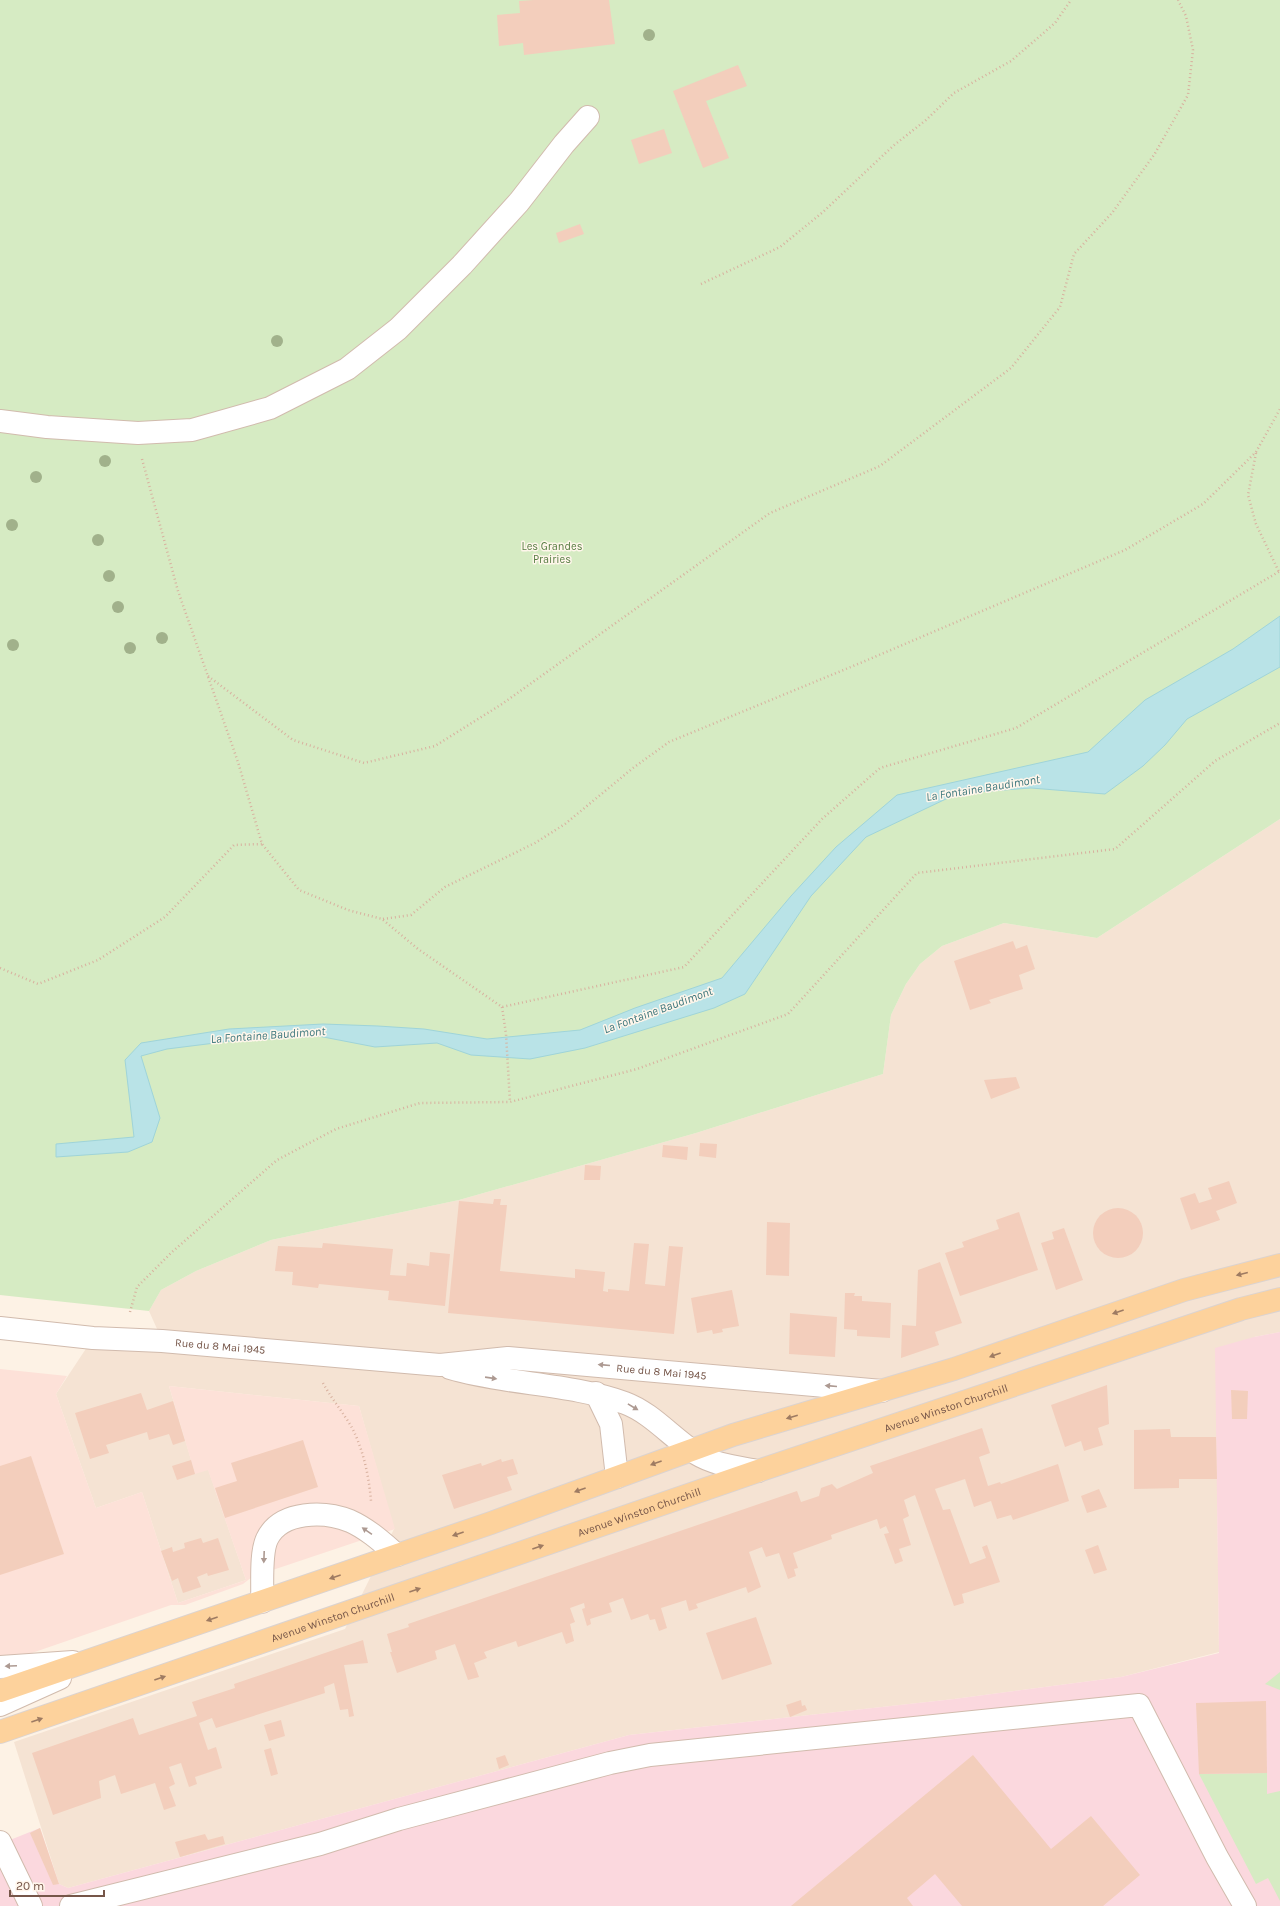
<svg xmlns="http://www.w3.org/2000/svg" width="1280" height="1906" font-family="Karla,sans-serif">
	<rect width="100%" height="100%" fill="#fdf2e5"/>
	<path fill="#f5e3d3" d="M1280,819v513l-26,5 -37,142 2,173 -98,25 -167,22 -325,36 -561,153 -9,-4 -45,-142 331,-113 49,-100 -35,-123 -190,-20 26,87 13,-4 38,111 -68,23 -36,-111 -46,16 -40,-114 37,-56 69,2 -13,-29 12,-21 35,-19 75,-31 188,-40 237,-67 187,-59 8,-59 15,-31 14,-20 22,-18 62,-23 93,15z"/>
	<path fill="#fde1d8" d="M0,1369l67,7 -11,18 40,114 46,-16 36,111 68,-23 -38,-110 -13,4 -26,-88 190,20 36,123 -143,48 -9,7 -58,21h-14l-171,59z"/>
	<path fill="#fbd8de" d="M1280,1332v574h-1280v-62l40,-16 19,56 9,4 561,-153 325,-36 167,-22 98,-24 -4,-305 39,-11z"/>
	<g fill="#d6ebc3">
		<path d="M0,0h1280v819l-183,119 -93,-15 -62,23 -22,18 -14,20 -15,31 -8,59 -187,59 -237,67 -188,40 -75,31 -35,19 -12,21 -149,-16z"/>
		<path d="M1280,1672v18l-15,-6z"/>
		<path d="M1267,1773v21l13,-3v110l-12,-23 -12,6 -57,-110z"/>
	</g>
	<path fill="#b9e3e7" stroke="#9fd4d9" d="M1280,616v51l-93,52 -22,26 -22,21 -38,28 -74,-6 -68,5 -15,5 -82,39 -55,59 -66,98 -31,14 -129,40 -55,11 -59,-4 -34,-12 -62,4 -57,-11 -87,5 -64,8 -26,7 19,62 -8,24 -24,10 -72,5v-13l78,-7 -9,-77 16,-17 88,-14 94,-5 55,2 46,3 63,10 93,-9 55,-22 87,-30 69,-82 45,-49 61,-52 191,-43 57,-52 88,-51z"/>
	<g fill="#f3cebc">
		<path d="M534,0h75l6,44 -91,11 -1,-12 -24,3 -2,-31 23,-2 -1,-12z"/>
		<path d="M738,65l9,21 -41,15 23,57 -26,10 -30,-77z"/>
		<path d="M664,129l8,24 -33,11 -8,-24z"/>
		<path d="M580,224l4,10 -25,9 -3,-10z"/>
		<path d="M1013,941l3,8 11,-4 8,24 -16,6 4,14 -34,11 2,3 -21,7 -16,-49z"/>
		<path d="M1016,1077l4,11 -29,11 -7,-19z"/>
		<path d="M700,1143l17,1 -1,14 -17,-2z"/>
		<path d="M663,1145l25,2 -1,13 -25,-3z"/>
		<path d="M585,1165l16,1 -1,14h-16z"/>
		<path d="M1229,1181l8,22 -21,8 4,9 -29,10 -11,-32 15,-5 4,10 13,-4 -4,-11z"/>
		<path d="M494,1199h7l-1,6h7l-7,66 75,7v-9l30,3 -2,19 5,1v-3l21,2 5,-48 15,1 -4,40 20,2 4,-40 14,1 -9,87 -226,-21 11,-112 34,3z"/>
		<circle cx="1118" cy="1233" r="25"/>
		<path d="M1019,1212l19,58 -78,26 -15,-43 19,-6 -2,-5 37,-13 -3,-9z"/>
		<path d="M767,1222l23,1 -1,53 -23,-1z"/>
		<path d="M1064,1228l19,52 -27,10 -15,-47 13,-4 -2,-7z"/>
		<path d="M323,1243l70,6 -3,26 16,1 1,-13 22,3 1,-14 20,2 -5,52 -57,-6 1,-9 -70,-7 -1,4 -26,-3 1,-13 -18,-1 3,-25 44,2z"/>
		<path d="M940,1262l22,61 -27,9 4,13 -38,13 1,-33 14,1 2,-56z"/>
		<path d="M732,1290l7,36 -17,3 1,3 -10,2 -1,-4 -15,3 -6,-35z"/>
		<path d="M845,1293h10l-1,3h8v5l29,2 -1,35 -33,-2v-6l-13,-1z"/>
		<path d="M790,1313l47,4 -2,40 -46,-3z"/>
		<path d="M1107,1385l2,39 -11,4 5,17 -19,6 -3,-10 -16,6 -14,-42z"/>
		<path d="M1231,1390l17,1 -1,28h-15z"/>
		<path d="M141,1393l6,17 26,-9 12,40 -12,4 -4,-11 -20,6 -2,-8 -41,13 3,8 -19,6 -15,-46z"/>
		<path d="M982,1428l8,25 -11,4 9,29 12,-4 1,2 57,-20 11,37 -56,19 -2,-5 -14,4 -6,-18 -17,6 -9,-28 -30,10 8,21 7,-1 20,55 16,-6 -4,-11 5,-2 13,37 -38,12 2,9 -10,3 -39,-111 -11,5 5,16 -6,3 8,26 -12,4 4,12 -8,3 -11,-30 5,-1 -3,-7 -6,3 -3,-10 -46,16 1,4 -39,14 5,15 -4,1 2,7 -8,3 -9,-26 -13,4 -4,-10 -13,5 12,35 -13,6 -2,-6 -50,17 2,4 -9,3 -3,-11 -25,8 6,20 -8,3 -4,-12 -5,1 -2,-6 -17,6 -8,-22 -14,5 3,9 -22,7 1,5 -4,2 -5,-17 3,-1 -1,-5 -14,5 5,14 -5,2 4,17 -8,3 -4,-12 -44,15 -2,-6 -32,11 3,6 -13,5 5,14 -11,3 -13,-36 -20,7 2,8 -40,14 -7,-21h2l-5,-18 22,-7 -1,-3 389,-133 4,11 18,-6 2,-8 11,-4 5,5 36,-16 -3,-7z"/>
		<path d="M1170,1429l1,8h45l1,42h-38v9l-45,1v-59z"/>
		<path d="M303,1440l15,47 -93,31 -10,-30 22,-7 -6,-18z"/>
		<path d="M31,1456l33,98 -64,21v-109z"/>
		<path d="M501,1459l1,3 11,-3 5,15 -11,3 5,13 -58,19 -12,-34 39,-12 1,3z"/>
		<path d="M191,1460l4,14 -18,6 -5,-14z"/>
		<path d="M1099,1489l8,18 -20,6 -6,-17z"/>
		<path d="M201,1538l2,5 15,-5 11,32 -21,6 -1,-3 -10,4 4,10 -18,6 -5,-15 -6,3 -11,-30 11,-4 1,5 12,-4 -1,-5z"/>
		<path d="M1098,1545l9,25 -13,4 -9,-24z"/>
		<path d="M756,1617l16,47 -50,16 -16,-47z"/>
		<path d="M363,1640l5,23 -24,2 10,51 -5,1 -1,-8 -8,1 -6,-27 -10,4 1,6 -109,35 -4,-10 -13,5 9,27 8,-3 6,21 -27,9 2,7 -8,3 -8,-24 -12,4 6,17 -6,3 7,19 -12,4 -9,-27 -34,11 -6,-19 -16,6 2,17 -48,17 -21,-62 101,-35 6,17 58,-19 -5,-14 43,-14 -1,-4z"/>
		<path d="M801,1700l1,6 3,-1 2,5 -17,7 -4,-12z"/>
		<path d="M1266,1701l1,72 -68,1 -3,-71z"/>
		<path d="M281,1720l4,16 -16,5 -5,-16z"/>
		<path d="M271,1748l7,26 -7,2 -7,-26z"/>
		<path d="M505,1755l4,10 -10,4 -3,-11z"/>
		<path d="M973,1755l78,94 40,-33 49,59 -37,31h-141l-27,-32 -28,24 6,8h-122z"/>
		<path d="M40,1828l19,56 -6,1 -23,-52z"/>
		<path d="M205,1834l3,6 15,-4 2,8 -45,13 -5,-15z"/>
	</g>
	<g fill="none" stroke-linecap="round" stroke-linejoin="round">
		<defs>
			<g id="minor">
				<path d="M0,421l47,6 91,6 54,-3 78,-22 77,-39 51,-40 64,-64 57,-63 45,-58 24,-27"/>
				<path id="s1" d="M0,1328l93,10 69,3 278,24 68,-7 374,33"/>
				<path d="M450,1368c58,17 119,15 175,35 27,10 48,36 72,51 18,11 41,13 61,17"/>
				<path d="M596,1393l15,31 6,53"/>
				<path d="M262,1602c1,-17 -2,-48 5,-63 14,-29 58,-28 83,-18 18,8 33,22 47,34"/>
				<path d="M0,1667l73,-5"/>
				<path d="M0,1705l60,-27"/>
				<path d="M0,1842l31,64"/>
				<path d="M71,1906l249,-62 79,-25 211,-56 40,-8 489,-50 78,152 28,49"/>
			</g>
			<g id="major">
				<path d="M0,1691l491,-168 242,-88 221,-66 230,-79 96,-25"/>
				<path id="s2" d="M0,1732l758,-261 483,-162 39,-10"/>
			</g>
		</defs>
		<use href="#minor" stroke="#d1bbad" stroke-width="24"/>
		<use href="#major" stroke="#dbd3d0" stroke-width="24"/>
		<g stroke="#d8b19f" stroke-width="2.5" stroke-dasharray="1 3" stroke-linecap="butt">
			<path d="M701,284l79,-37 43,-35 70,-66 33,-26 28,-27 57,-32 44,-38 16,-23"/>
			<path d="M1256,453l-8,42 8,29 23,48"/>
			<path d="M142,459l36,132 60,171 24,82 37,46 49,20 34,9 36,30 84,58 182,-40 138,-148 58,-51 136,-40 264,-157"/>
			<path d="M208,676l85,64 71,23 71,-17 67,-42 268,-191 110,-47 131,-98 49,-61 14,-53 38,-41 42,-58 34,-60 5,-45 -7,-34 -8,-16"/>
			<path d="M383,919l28,-4 34,-28 90,-44 30,-19 68,-56 36,-26 189,-78 267,-114 78,-46 53,-52 24,-43"/>
			<path d="M0,968l38,16 60,-24 67,-43 69,-72 28,-1"/>
			<path d="M502,1007l4,27 4,68"/>
			<path d="M130,1312l7,-25 35,-35 105,-92 59,-31 84,-26 90,-1 127,-33 151,-55 129,-141 198,-24 100,-88 65,-38"/>
			<path d="M323,1383c8,15 19,28 28,43 12,22 18,50 20,75"/>
		</g>
		<use href="#minor" stroke="#fff" stroke-width="22"/>
		<use href="#major" stroke="#fdd29c" stroke-width="22"/>
	</g>
	<g fill="#a1b18b">
		<circle cx="649" cy="35" r="6"/>
		<circle cx="277" cy="341" r="6"/>
		<circle cx="105" cy="461" r="6"/>
		<circle cx="36" cy="477" r="6"/>
		<circle cx="12" cy="525" r="6"/>
		<circle cx="98" cy="540" r="6"/>
		<circle cx="109" cy="576" r="6"/>
		<circle cx="118" cy="607" r="6"/>
		<circle cx="162" cy="638" r="6"/>
		<circle cx="13" cy="645" r="6"/>
		<circle cx="130" cy="648" r="6"/>
	</g>
	<defs><path id="oneway-solid" d="M-6-.8H1V-3.2L6.5 0L1 3.2V.8H-6Z"/></defs>
	<g fill="#9e7b62">
		<use href="#oneway-solid" transform="translate(1242 1274) rotate(166)"/>
		<use href="#oneway-solid" transform="translate(1118 1312) rotate(161)"/>
		<use href="#oneway-solid" transform="translate(995 1355) rotate(160)"/>
		<use href="#oneway-solid" transform="translate(792 1417) rotate(164)"/>
		<use href="#oneway-solid" transform="translate(656 1463) rotate(160)"/>
		<use href="#oneway-solid" transform="translate(580 1490) rotate(160)"/>
		<use href="#oneway-solid" transform="translate(458 1534) rotate(161)"/>
		<use href="#oneway-solid" transform="translate(538 1547) rotate(-19)"/>
		<use href="#oneway-solid" transform="translate(335 1577) rotate(161)"/>
		<use href="#oneway-solid" transform="translate(415 1590) rotate(-19)"/>
		<use href="#oneway-solid" transform="translate(212 1619) rotate(161)"/>
		<use href="#oneway-solid" transform="translate(160 1678) rotate(-19)"/>
		<use href="#oneway-solid" transform="translate(37 1720) rotate(-19)"/>
	</g>
	<g fill="#ad9a92">
		<use href="#oneway-solid" transform="translate(604 1365) rotate(-175)"/>
		<use href="#oneway-solid" transform="translate(491 1378) rotate(8)"/>
		<use href="#oneway-solid" transform="translate(831 1386) rotate(-175)"/>
		<use href="#oneway-solid" transform="translate(633 1407) rotate(31)"/>
		<use href="#oneway-solid" transform="translate(367 1531) rotate(-146)"/>
		<use href="#oneway-solid" transform="translate(264 1557) rotate(92)"/>
		<use href="#oneway-solid" transform="translate(11 1666) rotate(178)"/>
	</g>
	<g text-anchor="middle" dominant-baseline="central" stroke-width="3" stroke-linejoin="round" paint-order="stroke">
		<g font-size="11" fill="#567c41" stroke="#fff6eb">
			<text x="552" y="546">Les Grandes<tspan x="552" dy="13">Prairies</tspan></text>
		</g>
		<g font-size="11" fill="#765649" stroke="#fff6eb">
			<text stroke="none"><textPath href="#s1" startOffset="221">Rue du 8 Mai 1945</textPath></text>
			<text stroke="none"><textPath href="#s1" startOffset="664">Rue du 8 Mai 1945</textPath></text>
			<text stroke="none"><textPath href="#s2" startOffset="1000">Avenue Winston Churchill</textPath></text>
			<text stroke="none"><textPath href="#s2" startOffset="676">Avenue Winston Churchill</textPath></text>
			<text stroke="none"><textPath href="#s2" startOffset="352">Avenue Winston Churchill</textPath></text>
		</g>
		<g font-size="12" font-style="italic" fill="#3c767c" stroke="#fff6eb">
			<text transform="translate(983 788) rotate(-9)">La Fontaine Baudimont</text>
			<text transform="translate(658 1010) rotate(-20)">La Fontaine Baudimont</text>
			<text transform="translate(268 1035) rotate(-4)">La Fontaine Baudimont</text>
		</g>
	</g>
	<path d="M10 1890v6h94v-6" fill="none" stroke="#765649" stroke-width="2"/>
	<text x="16" y="1890" font-size="12" fill="#765649" stroke="#fff6eb" stroke-width="3" paint-order="stroke">20 m</text>
</svg>
